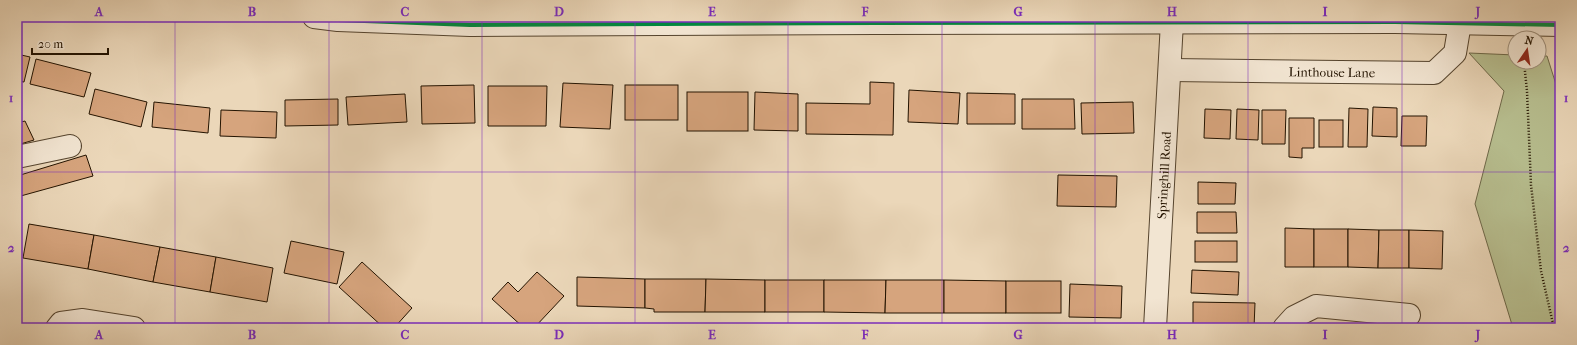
<svg xmlns="http://www.w3.org/2000/svg" width="1577" height="345" font-family="'IM FELL French Canon',serif">
	<rect width="100%" height="100%" fill="#ebd7b9"/>
	<filter id="stains"><feTurbulence type="fractalNoise" baseFrequency=".005" numOctaves="4"/><feColorMatrix values="0 0 0 0 .2 0 0 0 0 .09 0 0 0 0 .02 0 0 0 .5 -.17"/></filter>
	<radialGradient id="worn" r=".72"><stop offset=".6" stop-color="#630" stop-opacity="0"/><stop offset="1" stop-color="#630" stop-opacity=".3"/></radialGradient>
	<path fill="#b7be8f" stroke="#6d6848" d="M1469,53l46,2v7h24v-6h8l13,41v231h-47l-38,-124 29,-113z"/>
	<g fill="#d6a47d" stroke="#231300">
		<path d="M17,54l13,3 -6,25 -7,-1z"/>
		<path d="M36,59l55,14 -7,24 -54,-13z"/>
		<path d="M870,82l24,1 -1,52 -87,-1v-31l64,1z"/>
		<path d="M563,83l50,2 -3,44 -50,-2z"/>
		<path d="M474,85l1,38 -53,1 -1,-38z"/>
		<rect x="625" y="85" width="53" height="35"/>
		<path d="M488,86h59l-1,40h-58z"/>
		<path d="M95,89l52,13 -6,25 -52,-13z"/>
		<path d="M909,90l51,3 -2,31 -50,-2z"/>
		<rect x="687" y="92" width="61" height="39"/>
		<path d="M755,92l43,2v37l-44,-1z"/>
		<path d="M967,93l48,1v30h-48z"/>
		<path d="M405,94l2,28 -59,3 -2,-28z"/>
		<path d="M338,99v26l-53,1v-26z"/>
		<path d="M1022,99h52l1,30h-53z"/>
		<path d="M154,102l56,6 -2,25 -56,-6z"/>
		<path d="M1133,102l1,31 -52,1 -1,-31z"/>
		<path d="M1373,107l24,1v29l-25,-1z"/>
		<path d="M1349,108l19,1 -1,38h-19z"/>
		<path d="M1205,109l26,1 -1,29 -26,-1z"/>
		<path d="M1237,109l22,1 -1,30 -22,-1z"/>
		<path d="M221,110l56,2 -1,26 -56,-2z"/>
		<path d="M1262,110h24l-1,34h-23z"/>
		<path d="M1402,116h25l-1,30h-25z"/>
		<path d="M1289,118h25v30h-12v10l-13,-1z"/>
		<rect x="1319" y="120" width="24" height="27"/>
		<path d="M25,121l9,19 -17,5v-22z"/>
		<path d="M86,155l7,21 -76,21v-21z"/>
		<path d="M1058,175l59,1 -1,31 -59,-1z"/>
		<path d="M1198,182l38,1 -1,21h-37z"/>
		<path d="M1197,212h39l1,21h-40z"/>
		<path d="M29,224l65,11 -6,34 -65,-11z"/>
		<path d="M1285,228l29,1v38h-29z"/>
		<rect x="1314" y="229" width="34" height="38"/>
		<path d="M1348,229l31,1 -1,38 -30,-1z"/>
		<path d="M1379,230h30v38h-31z"/>
		<path d="M1409,230l34,1 -1,38 -33,-1z"/>
		<path d="M94,235l66,12 -7,35 -65,-13z"/>
		<path d="M291,241l53,11 -7,32 -53,-11z"/>
		<rect x="1195" y="241" width="42" height="21"/>
		<path d="M160,247l56,10 -6,35 -57,-10z"/>
		<path d="M216,257l57,11 -6,34 -57,-10z"/>
		<path d="M362,262l50,46 -18,20h-10l-45,-41z"/>
		<path d="M1192,270l47,2 -1,23 -47,-2z"/>
		<path d="M537,272l27,24 -30,32h-10l-32,-29 16,-17 10,10z"/>
		<path d="M577,277l68,2v29l-68,-2z"/>
		<path d="M645,279h61l-1,33h-51v-3l-9,-1z"/>
		<path d="M706,279l59,1v32h-60z"/>
		<rect x="765" y="280" width="59" height="32"/>
		<path d="M824,280h62l-1,33 -61,-1z"/>
		<path d="M886,280h58v33h-59z"/>
		<path d="M944,280l62,1v32h-62z"/>
		<rect x="1006" y="281" width="55" height="32"/>
		<path d="M1070,284l52,2 -1,32 -52,-1z"/>
		<path d="M1193,302l62,1 -1,25h-61z"/>
	</g>
	<g fill="none" stroke-linecap="round" stroke-linejoin="round">
		<defs>
			<g id="minor">
				<path d="M314,17l24,3 132,5 405,-2 520,-1 165,3"/>
				<path id="s1" d="M1170,70l264,3 21,-20 5,-30"/>
				<path d="M17,157l53,-11"/>
				<path d="M57,328l4,-5 22,-3 51,8"/>
				<path id="s2" d="M1155,328l17,-306"/>
				<path d="M1284,328l10,-11 22,-11 93,9"/>
			</g>
		</defs>
		<use href="#minor" stroke="#55442e" stroke-width="24"/>
		<path stroke="#231300" stroke-width="2.5" stroke-dasharray="1 2" stroke-linecap="butt" d="M1524,62l3,29 4,94 10,86 13,57"/>
		<use href="#minor" stroke="#f2e5d2" stroke-width="22"/>
		<defs>
			<path id="cycleway" d="M314,17l24,3 132,5 405,-2 520,-1 165,3"/>
		</defs>
		<use href="#cycleway" stroke="#f2e5d2" stroke-width="6"/>
		<use href="#cycleway" stroke="#00873e" stroke-width="4"/>
	</g>
	<path fill="none" stroke="#7b2cbf" stroke-width="1" stroke-opacity="0.55" d="M175,17v311M329,17v311M482,17v311M635,17v311M788,17v311M942,17v311M1095,17v311M1248,17v311M1402,17v311M17,172h1543"/>
	<g text-anchor="middle" dominant-baseline="central" stroke-width="3" stroke-linejoin="round" paint-order="stroke">
		<g font-size="13" fill="#231300" stroke="#f2e5d2">
			<text stroke="none"><textPath href="#s1" startOffset="162">Linthouse Lane</textPath></text>
			<text stroke="none"><textPath href="#s2" startOffset="153">Springhill Road</textPath></text>
		</g>
	</g>
	<rect width="1577" height="345" fill="none" stroke="#ebd7b9" stroke-width="44"/>
	<g transform="translate(1527 50) rotate(13)"><circle r="19" fill="#f2e5d2" stroke="#9f917e"/>
	<path d="M0-3L7 15L0 10L-7 15Z" fill="#8f2418"/>
	<text y="-6" font-size="11" font-weight="bold" text-anchor="middle" fill="#231300">N</text>
	</g>
	<path d="M32 48v6h76v-6" fill="none" stroke="#231300" stroke-width="2"/>
	<text x="38" y="48" font-size="12" fill="#231300" stroke="#f2e5d2" stroke-width="3" paint-order="stroke">20 m</text>
	<rect x="22" y="22" width="1533" height="301" fill="none" stroke="#7b2cbf" stroke-width="1.5"/>
	<g font-size="13" text-anchor="middle" font-weight="bold" fill="#7b2cbf">
		<text x="99" y="16">A</text>
		<text x="252" y="16">B</text>
		<text x="405" y="16">C</text>
		<text x="559" y="16">D</text>
		<text x="712" y="16">E</text>
		<text x="865" y="16">F</text>
		<text x="1018" y="16">G</text>
		<text x="1172" y="16">H</text>
		<text x="1325" y="16">I</text>
		<text x="1478" y="16">J</text>
		<text x="11" y="102">1</text>
		<text x="1566" y="102">1</text>
		<text x="11" y="252">2</text>
		<text x="1566" y="252">2</text>
		<text x="99" y="339">A</text>
		<text x="252" y="339">B</text>
		<text x="405" y="339">C</text>
		<text x="559" y="339">D</text>
		<text x="712" y="339">E</text>
		<text x="865" y="339">F</text>
		<text x="1018" y="339">G</text>
		<text x="1172" y="339">H</text>
		<text x="1325" y="339">I</text>
		<text x="1478" y="339">J</text>
	</g>
	<rect width="100%" height="100%" filter="url(#stains)"/>
	<rect width="100%" height="100%" fill="url(#worn)"/>
</svg>
